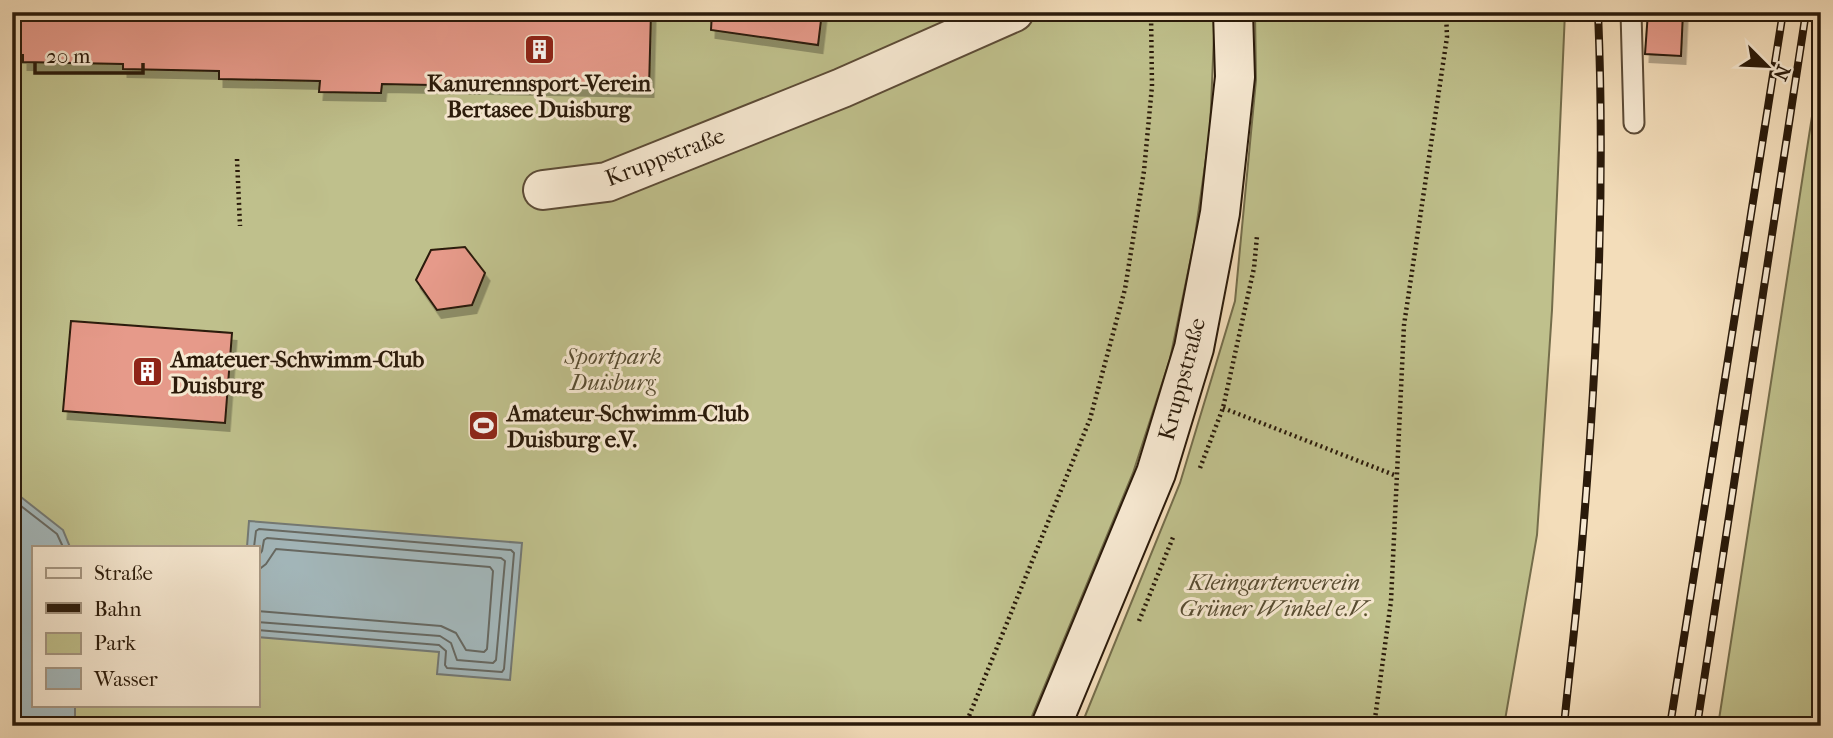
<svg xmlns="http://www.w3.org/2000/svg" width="1833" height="738" font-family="'IM FELL French Canon',serif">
	<defs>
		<filter id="shadow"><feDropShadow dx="4.5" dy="8" stdDeviation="0" flood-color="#0004"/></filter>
	</defs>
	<rect width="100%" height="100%" fill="#f3ddba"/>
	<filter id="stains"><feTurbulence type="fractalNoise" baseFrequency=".00286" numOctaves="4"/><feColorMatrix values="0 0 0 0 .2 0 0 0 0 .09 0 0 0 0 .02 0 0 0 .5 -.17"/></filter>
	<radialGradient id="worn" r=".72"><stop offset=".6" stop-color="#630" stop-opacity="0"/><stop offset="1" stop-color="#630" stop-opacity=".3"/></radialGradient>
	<g fill="#bfc08c" stroke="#746d4b" stroke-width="2" fill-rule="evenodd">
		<path d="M12,12h1203l-5,118 -16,113 -24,116 -37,114 -105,253h-1016zM33,547h224v158h-224z"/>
		<path d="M1255,12h310l-13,298 -15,225 -33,191h-423l99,-243 55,-182 21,-221z"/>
		<path d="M1821,58v668h-103z"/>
	</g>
	<g fill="#a3b8bc" stroke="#737975" stroke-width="2">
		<path d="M12,490l51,40 7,17h-37v158h42v21h-63z"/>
		<path d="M249,521l273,22 -12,137 -73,-6 2,-22 -182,-15v-90h-10z"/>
	</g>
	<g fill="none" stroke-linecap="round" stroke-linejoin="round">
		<g stroke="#666963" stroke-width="2">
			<path d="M12,499l45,35 6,13"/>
			<path d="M254,547l2,-16 3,-2 252,21 3,3 -10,116 -2,3 -55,-4 -2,-3 1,-14 -7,-6 -182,-15"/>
			<path d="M257,558l5,-7 2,-11 3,-2 234,20 4,3 -9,99 -3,3 -36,-3 -6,-17 -11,-7 -183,-14"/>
			<path d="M257,571l9,-7 10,-15 214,18 3,4 -6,78 -3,3 -18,-2 -10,-17 -15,-7 -184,-15"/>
		</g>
	</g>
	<g fill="#e69a8a" stroke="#2a1a0a" stroke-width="2" filter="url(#shadow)">
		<path d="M12,12h639l-2,77 -267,-5 -1,9 -62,-1 1,-11 -101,-2v-8l-96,-2v-5l-100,-2v-7h-11z"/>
		<path d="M712,12h110l-4,33 -107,-15z"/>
		<path d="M1648,12h35l-2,44 -36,-2z"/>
		<path d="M465,247l20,26 -13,32 -35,5 -21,-30 15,-30z"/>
		<path d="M71,321l161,12 -7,90 -162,-12z"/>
	</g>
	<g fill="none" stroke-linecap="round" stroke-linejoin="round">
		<defs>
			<path id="lane" d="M1631,12l3,111"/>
			<path id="street" d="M543,190l64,-8 235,-94 172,-76"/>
			<path id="secondary" d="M1051,726l105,-253 38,-125 26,-135 15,-136 -2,-65"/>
		</defs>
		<use href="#lane" stroke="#5c4b36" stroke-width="23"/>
		<use href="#street" stroke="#5c4b36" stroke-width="42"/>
		<use href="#secondary" stroke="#2a1a0a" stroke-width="42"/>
		<g stroke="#2a1a0a" stroke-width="4.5" stroke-dasharray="2 3.5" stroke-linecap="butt">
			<path d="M237,159l3,67"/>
			<path d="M1223,408l174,68"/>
			<path d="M1200,468l23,-60 31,-140 3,-32"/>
			<path d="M1139,621l35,-86"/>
			<path d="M965,726l125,-307 35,-130 19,-118 8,-85 -1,-74"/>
			<path d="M1374,726l17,-125 13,-276 43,-288 -1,-25"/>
		</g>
		<use href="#lane" stroke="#f7e9d2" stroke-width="19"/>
		<use href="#street" stroke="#f7e9d2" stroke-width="38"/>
		<use href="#secondary" stroke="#f7e9d2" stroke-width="38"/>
		<defs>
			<g id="rail">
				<path d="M1564,726c5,-53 12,-106 16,-158 16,-185 26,-370 18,-556"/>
				<path d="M1670,726l113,-714"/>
				<path d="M1697,726l109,-714"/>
			</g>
		</defs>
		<use href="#rail" stroke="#2a1a0a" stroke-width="8"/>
		<use href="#rail" stroke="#f7e9d2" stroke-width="5" stroke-dasharray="16" stroke-linecap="butt"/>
	</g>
	<defs>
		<symbol id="building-square" viewBox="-11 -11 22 22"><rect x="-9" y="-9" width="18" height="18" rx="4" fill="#8f2418" stroke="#f7e9d2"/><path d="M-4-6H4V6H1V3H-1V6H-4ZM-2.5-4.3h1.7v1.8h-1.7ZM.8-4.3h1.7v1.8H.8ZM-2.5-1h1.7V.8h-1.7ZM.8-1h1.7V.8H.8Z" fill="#fff"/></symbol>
		<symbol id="stadium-square" viewBox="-11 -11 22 22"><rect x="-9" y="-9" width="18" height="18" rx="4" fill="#8f2418" stroke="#f7e9d2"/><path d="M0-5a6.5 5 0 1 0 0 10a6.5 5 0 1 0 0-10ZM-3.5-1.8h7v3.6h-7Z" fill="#fff"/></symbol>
	</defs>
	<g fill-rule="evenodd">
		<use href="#building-square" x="522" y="32" width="35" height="35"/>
		<use href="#building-square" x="130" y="354" width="35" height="35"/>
		<use href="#stadium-square" x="466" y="408" width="35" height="35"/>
	</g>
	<g text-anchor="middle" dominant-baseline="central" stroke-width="6" stroke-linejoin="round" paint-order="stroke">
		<g font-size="23" font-weight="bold" fill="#2a1a0a" stroke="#f7e9d2" text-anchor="start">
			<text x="539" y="83" text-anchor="middle">Kanurennsport-Verein<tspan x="539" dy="26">Bertasee Duisburg</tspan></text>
			<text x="171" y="359">Amateuer-Schwimm-Club<tspan x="171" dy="26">Duisburg</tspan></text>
			<text x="507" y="413">Amateur-Schwimm-Club<tspan x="507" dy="26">Duisburg e.V.</tspan></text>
		</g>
		<g font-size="23" fill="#2a1a0a" stroke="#f7e9d2">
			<text transform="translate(665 157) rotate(-21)">Kruppstraße</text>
			<text transform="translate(1182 379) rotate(-75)">Kruppstraße</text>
		</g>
		<g font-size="23" font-style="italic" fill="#574c31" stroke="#f7e9d2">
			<text x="613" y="356">Sportpark<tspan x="613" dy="26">Duisburg</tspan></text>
			<text x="1274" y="582">Kleingartenverein<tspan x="1274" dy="26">Grüner Winkel e.V.</tspan></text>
		</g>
	</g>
	<rect width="1833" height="738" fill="none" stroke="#f3ddba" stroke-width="42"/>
	<rect x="14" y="14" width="1805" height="710" fill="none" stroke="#2a1a0a" stroke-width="3.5"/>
	<rect x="21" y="21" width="1791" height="696" fill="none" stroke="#2a1a0a" stroke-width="2"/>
	<rect x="32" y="546" width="228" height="161" fill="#f7e9d2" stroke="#a59682" stroke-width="2"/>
	<rect x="46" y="568" width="35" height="10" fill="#f7e9d2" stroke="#a59682" stroke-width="2"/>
	<text x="94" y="580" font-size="21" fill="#2a1a0a">Straße</text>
	<rect x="46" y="603" width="35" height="10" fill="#2a1a0a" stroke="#a59682" stroke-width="2"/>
	<text x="94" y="616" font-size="21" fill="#2a1a0a">Bahn</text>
	<rect x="46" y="633" width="35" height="21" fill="#bfc08c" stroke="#a59682" stroke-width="2"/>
	<text x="94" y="650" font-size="21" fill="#2a1a0a">Park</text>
	<rect x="46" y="668" width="35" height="21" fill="#a3b8bc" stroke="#a59682" stroke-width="2"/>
	<text x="94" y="686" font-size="21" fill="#2a1a0a">Wasser</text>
	<g transform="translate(1767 66) rotate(114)" stroke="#f7e9d2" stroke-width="5" paint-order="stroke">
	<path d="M0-5L12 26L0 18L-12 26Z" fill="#2a1a0a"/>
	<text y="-10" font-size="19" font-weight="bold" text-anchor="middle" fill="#2a1a0a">N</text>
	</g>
	<path d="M35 63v10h108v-10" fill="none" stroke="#2a1a0a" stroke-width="3.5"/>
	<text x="46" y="63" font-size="21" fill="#2a1a0a" stroke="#f7e9d2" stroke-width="5" paint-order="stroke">20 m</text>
	<rect width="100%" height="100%" filter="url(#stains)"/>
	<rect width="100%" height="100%" fill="url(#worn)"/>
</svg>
